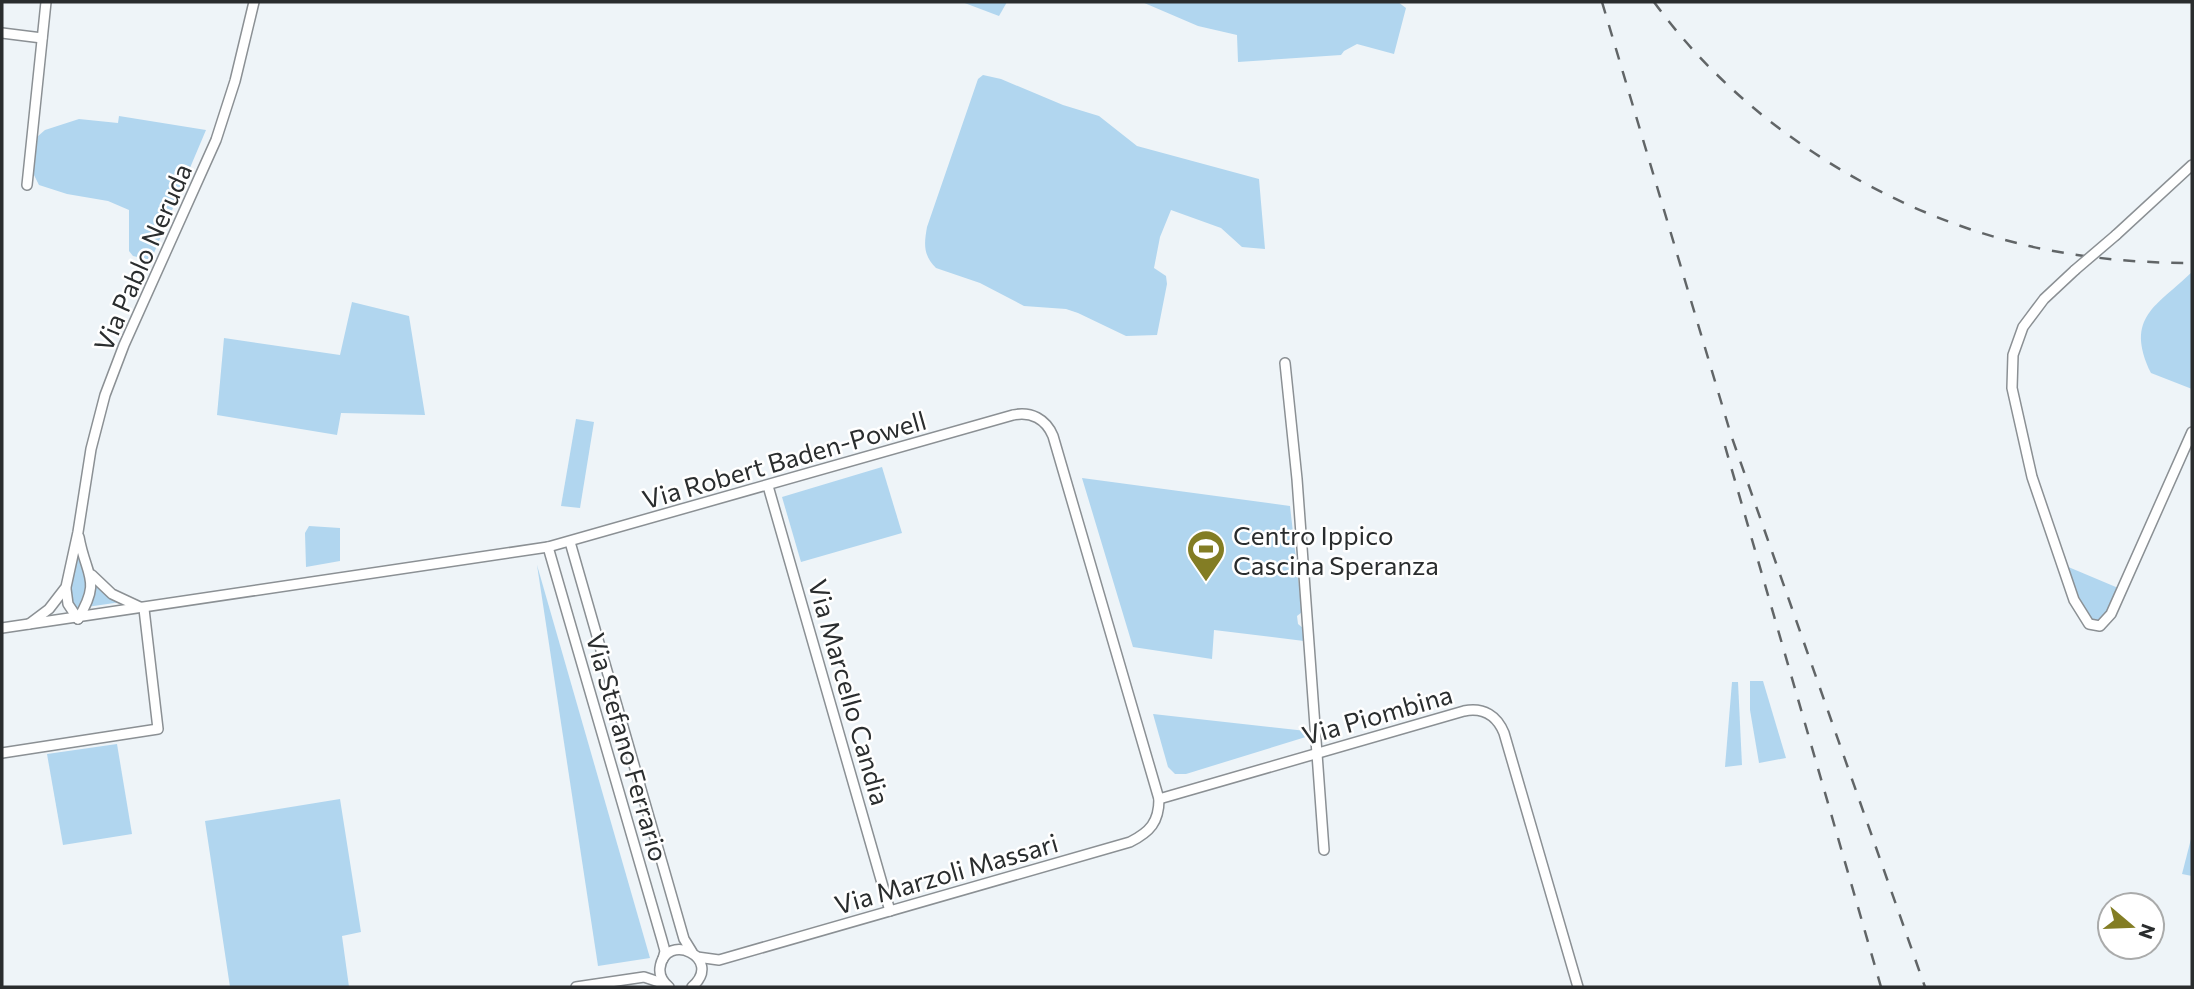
<svg xmlns="http://www.w3.org/2000/svg" width="2194" height="989" font-family="Commissioner,sans-serif">
	<rect width="100%" height="100%" fill="#eef4f8"/>
	<g fill="#b1d6ef">
		<path d="M962,2h45l-8,14z"/>
		<path d="M1142,2h256l8,6 -12,46 -37,-10 -13,7 -3,4 -103,7 -1,-27 -39,-9z"/>
		<path d="M983,75l18,4 62,26 36,11 38,30 122,33 6,70 -23,-2 -21,-19 -50,-18 -11,27 -6,31 12,8 1,8 -10,51 -31,1 -48,-23 -12,-4 -42,-3 -44,-23 -44,-15c-13,-13 -12,-24 -9,-41l51,-148z"/>
		<path d="M119,116l87,14 -55,130 -18,-4 -4,-5v-41l-21,-9 -41,-7 -28,-9 -6,-12 2,-31 2,-5 8,-7 34,-11 39,4z"/>
		<path d="M2192,272v117l-41,-16c-27,-56 6,-67 41,-101z"/>
		<path d="M352,302l57,14 16,99 -84,-2 -4,22 -120,-20 7,-77 116,17z"/>
		<path d="M576,419l18,3 -14,86 -19,-2z"/>
		<path d="M882,467l20,66 -101,29 -19,-65z"/>
		<path d="M1082,478l208,28 12,106 -5,4 1,8 5,4 1,13 -90,-11 -2,29 -79,-12z"/>
		<path d="M309,526l31,2v33l-34,6 -1,-34z"/>
		<path d="M78,554c11,16 15,38 0,54l-4,-1c-10,-16 -2,-35 2,-52z"/>
		<path d="M537,565l113,393 -52,8z"/>
		<path d="M2066,566l57,24 -23,32c-23,-3 -28,-38 -34,-56z"/>
		<path d="M94,583l27,19 -34,5z"/>
		<path d="M1763,681l23,77 -27,5 -9,-53v-29z"/>
		<path d="M1732,682h6l4,83 -17,2z"/>
		<path d="M1153,714l153,17 3,5 -123,38h-11l-7,-7z"/>
		<path d="M117,744l15,90 -69,11 -16,-91z"/>
		<path d="M340,799l21,133 -19,4 7,51h-119l-25,-166z"/>
		<path d="M2192,835v41l-10,-2z"/>
	</g>
	<g fill="none" stroke-linecap="round" stroke-linejoin="round">
		<defs>
			<g id="street">
				<path d="M2,33l40,5"/>
				<path d="M27,185l19,-183"/>
				<path d="M2116,235l76,-70"/>
				<path d="M2075,270l-31,29 -21,28 -10,28 -1,33 20,89 42,123 15,24 11,2 11,-12 81,-182"/>
				<path d="M1285,363l12,116 27,371"/>
				<path d="M768,486l122,425"/>
				<path d="M570,542l114,397 8,13"/>
				<path d="M548,547l114,393 3,11 -2,8"/>
				<path d="M92,575l20,19 30,14"/>
				<path d="M66,589l2,15 10,15"/>
				<path d="M78,619c24,-40 8,-42 1,-82"/>
				<path d="M29,624l20,-15 17,-22 12,-55 13,-83 14,-54 19,-50 92,-205 19,-59 19,-79"/>
				<path d="M2,628l546,-81 465,-132c18,-4 33,4 40,21l106,363c0,23 -9,33 -29,43l-411,118 -22,-3"/>
				<path d="M2,753l156,-24 -14,-120"/>
				<path d="M1159,799l305,-88c20,-4 33,5 40,22l74,254"/>
				<path d="M576,987l68,-10 21,7"/>
				<path d="M669,987c-6,-5 -10,-11 -9,-19 5,-38 65,-10 32,19"/>
			</g>
		</defs>
		<use href="#street" stroke="#8b9094" stroke-width="12"/>
		<use href="#street" stroke="#fff" stroke-width="9"/>
		<g stroke="#616567" stroke-width="2.5" stroke-dasharray="12 12" stroke-linecap="butt">
			<path d="M1602,2l129,433 194,552"/>
			<path d="M1654,2c88,121 229,210 375,244 53,12 108,17 163,17"/>
			<path d="M1725,446l156,541"/>
		</g>
		<defs>
			<path id="street-bridge" d="M2075,270l41,-35"/>
		</defs>
		<use href="#street-bridge" stroke="#8b9094" stroke-width="12" stroke-linecap="butt"/>
		<use href="#street-bridge" stroke="#fff" stroke-width="9"/>
	</g>
	<defs>
		<symbol id="stadium-pin" viewBox="-11 -11 22 30"><path d="M0 17L-7.5 6A9.5 9.5 0 1 1 7.5 6Z" fill="#837d24" stroke="#fff"/><path d="M0-5a6.5 5 0 1 0 0 10a6.5 5 0 1 0 0-10ZM-3.5-1.8h7v3.6h-7Z" fill="#fff"/></symbol>
	</defs>
	<g fill-rule="evenodd">
		<use href="#stadium-pin" x="1184" y="527" width="44" height="60"/>
	</g>
	<g text-anchor="middle" dominant-baseline="central" stroke-width="5" stroke-linejoin="round" paint-order="stroke">
		<g font-size="26" fill="#2a2d2e" stroke="#fff">
			<text transform="translate(142 257) rotate(-66)">Via Pablo Neruda</text>
			<text transform="translate(784 459) rotate(-16)">Via Robert Baden-Powell</text>
			<text transform="translate(850 692) rotate(74)">Via Marcello Candia</text>
			<text transform="translate(1377 714) rotate(-16)">Via Piombina</text>
			<text transform="translate(628 747) rotate(74)">Via Stefano Ferrario</text>
			<text transform="translate(946 873) rotate(-16)">Via Marzoli Massari</text>
		</g>
		<g font-size="26" fill="#2a2d2e" stroke="#fff" text-anchor="start">
			<text x="1233" y="534">Centro Ippico<tspan x="1233" dy="30">Cascina Speranza</tspan></text>
		</g>
	</g>
	<rect width="2194" height="989" fill="none" stroke="#2a2d2e" stroke-width="7"/>
	<g transform="translate(2131 926) rotate(109)"><circle r="33" fill="#ffffff" stroke="#aaabab" stroke-width="2"/>
	<path d="M0-5L12 26L0 18L-12 26Z" fill="#837d24"/>
	<text y="-10" font-size="19" font-weight="bold" text-anchor="middle" fill="#2a2d2e">N</text>
	</g>
</svg>
